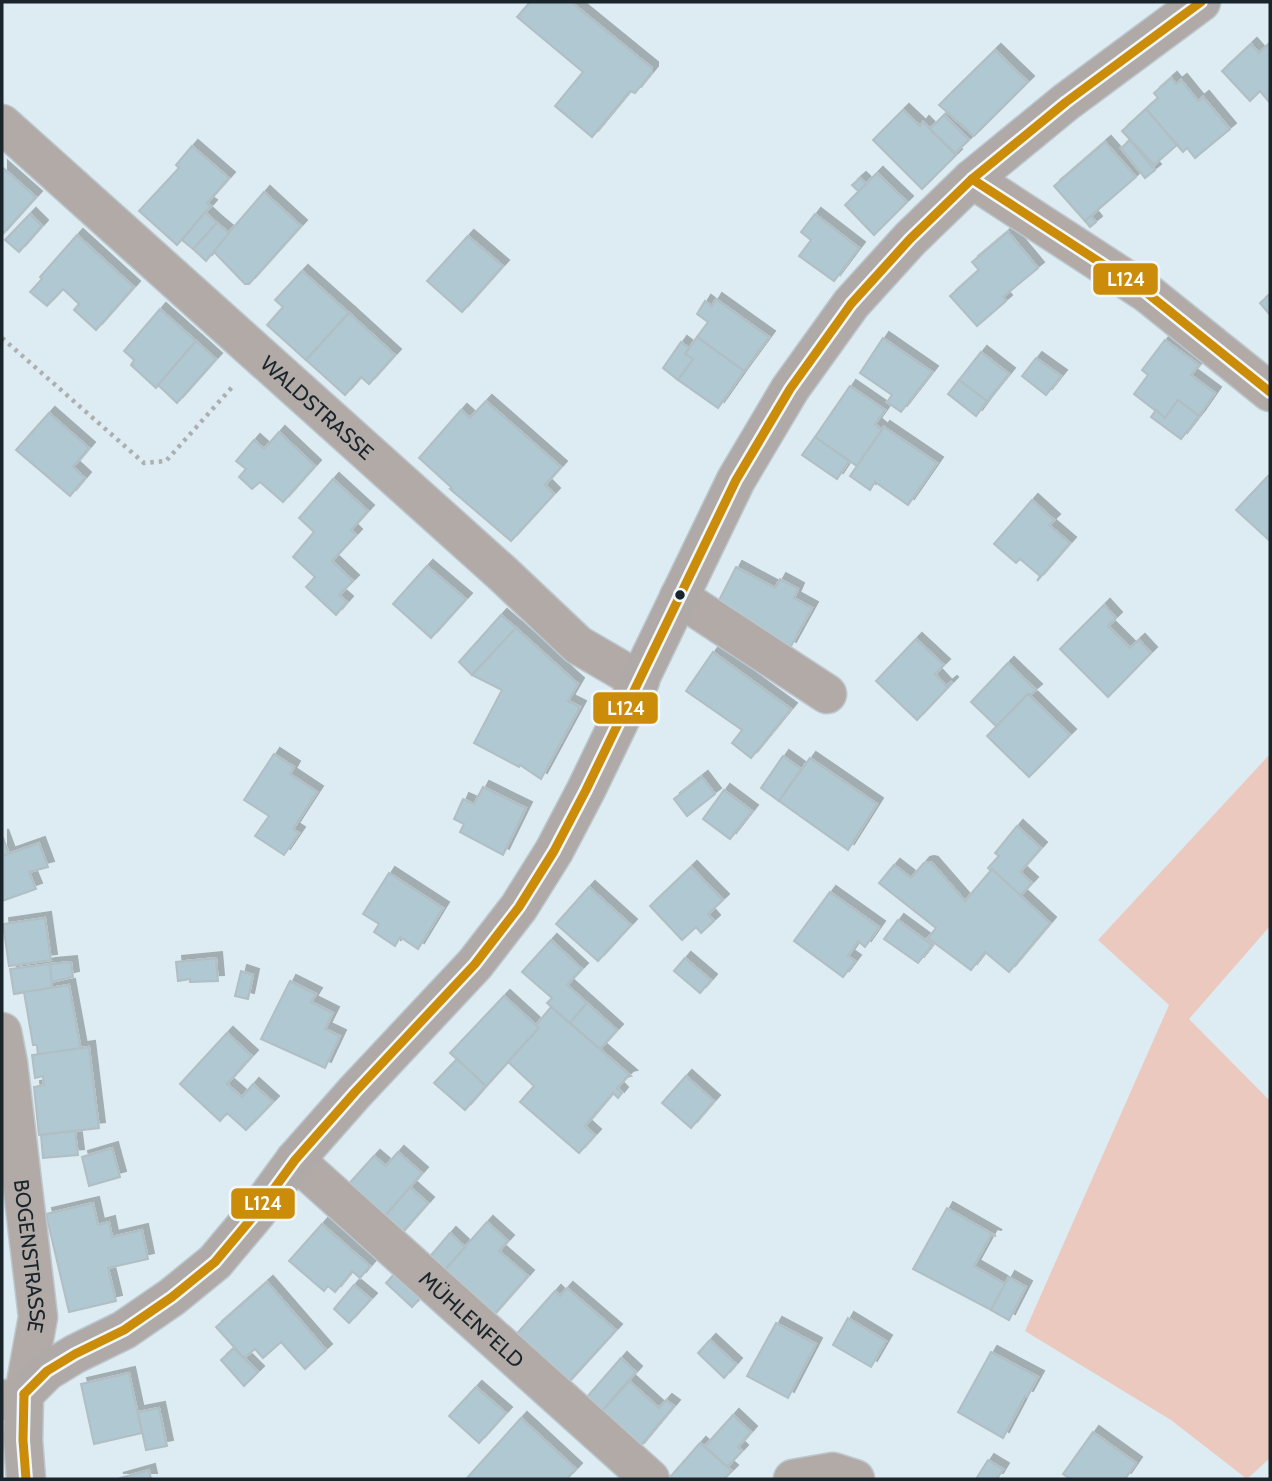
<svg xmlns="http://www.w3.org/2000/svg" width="1272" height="1481" font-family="Cabin,sans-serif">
	<defs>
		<filter id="shadow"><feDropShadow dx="6" dy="-6" stdDeviation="0" flood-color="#0004"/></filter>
	</defs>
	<rect width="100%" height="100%" fill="#ddecf2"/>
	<path fill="#ecc9bf" d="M1270,754v172l-81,93 81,82v357l-23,21 -76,-59 -146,-89 144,-326 -71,-65z"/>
	<g fill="#afc8d2" stroke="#b1bec3" stroke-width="2" filter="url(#shadow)">
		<path d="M530,2h41l81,66v4l-17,21 -5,-2 -38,46 -37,-31 28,-34 -66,-55z"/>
		<path d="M1270,43v60l-10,-12 -10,10 -28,-30 29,-27 8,9z"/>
		<path d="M995,50l33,32 -54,54 -35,-31z"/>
		<path d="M1171,78l5,6 5,-4 17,21 5,-4 27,32 -35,29 -8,-10 -4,4 -37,-43 12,-11 -4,-5z"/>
		<path d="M1146,109l31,36 -23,20 -32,-34z"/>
		<path d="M903,110l17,16 3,-4 33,33 -34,34 -49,-49z"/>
		<path d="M944,115l25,25 -14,13 -25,-24z"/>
		<path d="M1130,140l25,30 -10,8 -24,-30z"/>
		<path d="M1105,142l31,35 -51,44 -31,-35z"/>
		<path d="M192,146l37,32 -22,25 4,3 -34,39 -38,-34 40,-43 -3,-3z"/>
		<path d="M2,167l34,30 -34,38z"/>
		<path d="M877,173l30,29 -33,33 -29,-30z"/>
		<path d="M860,178l6,6 -8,7 -6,-6z"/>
		<path d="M264,192l37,34 -52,58h-4l-32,-33z"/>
		<path d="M205,212l12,11 -24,26 -11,-9z"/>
		<path d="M30,214l12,12 -23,26 -14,-12z"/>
		<path d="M815,214l44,34 -25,33 -35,-25 12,-16 -10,-8z"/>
		<path d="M1091,216l5,6 -6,5 -5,-6z"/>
		<path d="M217,223l12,10 -23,28 -13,-12z"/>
		<path d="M1008,232l30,36 -35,29 3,4 -29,25 -27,-30 29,-26 -7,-8z"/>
		<path d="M77,235l57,52 -38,43 -22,-20 5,-6 -16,-15 -16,17 -17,-14 12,-13 -2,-2z"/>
		<path d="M468,236l35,30 -41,46 -35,-31z"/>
		<path d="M302,271l47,42 -43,47 -39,-35 16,-18 -8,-7z"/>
		<path d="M1270,294v21l-10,-12z"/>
		<path d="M716,299l53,38 -25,34 -47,-34 11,-15 -11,-8 8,-13 7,5z"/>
		<path d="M160,309l36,32 -40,47 -25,-23 3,-5 -10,-9z"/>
		<path d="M349,313l46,42 -26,29 -8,-7 -16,18 -39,-35z"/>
		<path d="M697,337l47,34 -26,37 -40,-28 15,-21 -8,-5z"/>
		<path d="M883,338l49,34 -31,40 -14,-10 5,-7 -32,-22z"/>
		<path d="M1165,340l34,25 -8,10 24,18 -16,23 -21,-16 -13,18 -31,-24 14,-19 -6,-5z"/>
		<path d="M196,341l20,18 -39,44 -19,-18z"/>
		<path d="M681,342l8,6 -4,6 8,5 -15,21 -15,-12z"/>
		<path d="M981,352l28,22 -22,27 -28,-21z"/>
		<path d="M1036,358l25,18 -15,19 -24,-19z"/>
		<path d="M959,380l28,21 -11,15 -28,-22z"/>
		<path d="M850,386l35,24 -10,14 7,6 -25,36 -42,-29z"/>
		<path d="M1178,400l21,16 -18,23 -30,-22 5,-7 9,8z"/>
		<path d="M486,401l75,66 -16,18 9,9 -43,47 -61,-52 2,-1 -33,-30 42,-48 9,8z"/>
		<path d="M49,413l40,35 -16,19 12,11 -15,18 -54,-46z"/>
		<path d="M884,427l53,36 -29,42 -33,-23 -5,8 -20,-14z"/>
		<path d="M279,432l36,34 -32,36 -23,-20 -8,7 -13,-12 7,-8 -10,-8 18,-21 10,9z"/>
		<path d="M815,437l34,24 -12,18 -35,-24z"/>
		<path d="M1268,476l2,3v62l-34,-31z"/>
		<path d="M333,479l35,32 -17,19 5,5 -24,26 21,20 -14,14 8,7 -11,13 -30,-28 9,-10 -22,-20 21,-25 -15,-14z"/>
		<path d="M1032,500l22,20 -5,5 21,18 -33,38 3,-5 -20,-17 -4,4 -22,-19z"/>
		<path d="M427,566l39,33 -35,39 -38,-34z"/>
		<path d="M736,567l39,21 5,-9 18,10 -4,9 18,10 -22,40 -75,-40z"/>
		<path d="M1104,605l12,13 -8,8 22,22 9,-8 12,13 -43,44 -48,-48z"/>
		<path d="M501,615l15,13 -44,47 -13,-13z"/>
		<path d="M516,628l62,56 -10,17 12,6 -39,72 -21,-14 -1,2 -45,-24 28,-53 -30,-15z"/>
		<path d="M916,639l28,26 -9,9 11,12 5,-4 1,1 -35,37 -41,-39z"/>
		<path d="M713,652l78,57 -40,49 -19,-15 10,-13 -56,-39z"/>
		<path d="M1008,663l28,27 -6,5 -2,-1 -31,33 -26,-25z"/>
		<path d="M1028,694l42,41 -41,42 -42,-41z"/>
		<path d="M274,754l20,13 -4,7 27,18 -24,37 6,4 -15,22 -29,-19 14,-20 -25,-16z"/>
		<path d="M783,756l18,13 -22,32 -18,-13z"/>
		<path d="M810,758l67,46 -29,46 -69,-49z"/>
		<path d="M702,777l13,17 -28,22 -13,-17z"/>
		<path d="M483,787l43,21 -23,47 -43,-23 4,-8 -10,-5 9,-20 11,5z"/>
		<path d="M724,790l28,21 -22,28 -27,-20z"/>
		<path d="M1017,826l24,22 -21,24 12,11 -12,13 -32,-28 11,-12 -4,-3z"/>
		<path d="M2,835l7,19 -7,2z"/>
		<path d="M39,843l9,24 -19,5 7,17 -34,12v-45z"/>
		<path d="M928,862l4,1 33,38 27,-32 58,54 -41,49 -24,-20 -14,18 -43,-32 8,-10 -57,-45 15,-18 17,13 13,-15z"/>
		<path d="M691,867l32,33 -15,14 6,7 -13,12 -5,-6 -14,13 -32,-34z"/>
		<path d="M389,873l54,35 -25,41 -18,-12 -5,9 -21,-14 5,-8 -16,-10z"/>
		<path d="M589,887l42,38 -33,36 -42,-37z"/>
		<path d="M830,892l49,35 -14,20 -7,-6 -10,15 7,5 -12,16 -49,-36z"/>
		<path d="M45,918l6,42 -42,6 -6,-42z"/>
		<path d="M898,920l34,25 -14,18 -34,-24z"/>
		<path d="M551,940l31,29 -15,16 20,18 -17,20 -23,-20 5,-5 -30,-26z"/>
		<path d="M216,958l2,23 -28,1v-3l-12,2 -2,-19z"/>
		<path d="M685,958l26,22 -11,13 -26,-22z"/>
		<path d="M71,962l2,15 -22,5 -1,-18z"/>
		<path d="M50,964l2,24 -38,6 -4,-25z"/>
		<path d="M241,971l12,4 -5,24 -13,-3z"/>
		<path d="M290,981l26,13 -5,8 22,11 -8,16 15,7 -15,32 -64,-29z"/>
		<path d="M69,985l12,65 -43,6 -1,-11h-4l-9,-53z"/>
		<path d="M504,996l35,32 -53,58 -36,-33z"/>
		<path d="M587,1003l30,27 -17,19 -30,-26z"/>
		<path d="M551,1007l80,69 -4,1 -10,11 5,5 -4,5 -5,-5 -28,33 10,9 -16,18 -59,-51 14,-16 -26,-24 31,-34 -3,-3z"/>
		<path d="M227,1033l25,23 -25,28 15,13 11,-13 20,18 -27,28 -19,-17 -7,8 -40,-37z"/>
		<path d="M89,1047l10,81 -60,7 -5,-48 10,-2 -1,-9 -8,2 -3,-23z"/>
		<path d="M457,1059l29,27 -21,24 -31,-27z"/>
		<path d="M686,1076l28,25 -23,27 -29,-25z"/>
		<path d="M75,1131l3,24 -35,3 -2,-23z"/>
		<path d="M112,1148l8,29 -31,9 -7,-29z"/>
		<path d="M398,1152l24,21 -41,48 -36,-33 29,-32 12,10z"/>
		<path d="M410,1187l18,16 -29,33 -18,-15z"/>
		<path d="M93,1203l5,22 11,-3 3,15 30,-7 6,29 -40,9 8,33 -47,11 -23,-98z"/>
		<path d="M947,1208l49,28 -5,-1 -17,31 31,18 -14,26 -78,-41z"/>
		<path d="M487,1222l21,19 -9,10 29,25 -37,42 -49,-45z"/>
		<path d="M322,1224l48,42 -10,12 -8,-7 -17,21 -7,-6 -4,5 -35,-30z"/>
		<path d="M450,1233l15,14 -23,26 -15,-13z"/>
		<path d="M398,1270l26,24 -12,13 -26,-24z"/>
		<path d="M1009,1277l17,10 -17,33 -18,-10z"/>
		<path d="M267,1282l59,68 -21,19 -24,-27 -18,16 -8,-9 -11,9 -28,-31z"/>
		<path d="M354,1285l17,14 -22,24 -15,-14z"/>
		<path d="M567,1288l49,42 -50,55 -53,-47 42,-47 5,5z"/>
		<path d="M848,1318l38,23 -15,26 -38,-22z"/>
		<path d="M776,1323l40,21 -28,54 -41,-22z"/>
		<path d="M710,1340l26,24 -12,14 -26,-25z"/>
		<path d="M234,1348l24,24 -14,14 -23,-26z"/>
		<path d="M991,1352l47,25 -11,20 -2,-1 -22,42 -45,-26z"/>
		<path d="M621,1358l15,14 -34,39 -15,-14z"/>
		<path d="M129,1373l13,60 -48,11 -13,-60z"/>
		<path d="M629,1381l30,27 7,-8 8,6 -36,43 -39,-34z"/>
		<path d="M476,1387l30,26 -27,30 -30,-27z"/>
		<path d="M159,1408l8,38 -21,4 -8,-38z"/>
		<path d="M733,1415l18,17 -13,15 4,4 -15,16 -22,-21z"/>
		<path d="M521,1418l55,51 -9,10h-101z"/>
		<path d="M1093,1432l43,31 -11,16h-55l-7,-5z"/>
		<path d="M700,1443l32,28 -8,8h-51l-3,-2z"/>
		<path d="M988,1460l15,9 -6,10h-21z"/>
		<path d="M149,1470l2,9h-34z"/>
	</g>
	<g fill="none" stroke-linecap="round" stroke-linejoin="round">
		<defs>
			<g id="street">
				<path id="s1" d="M2,124l500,449 76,72 62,36"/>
				<path d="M972,179l175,114 123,99"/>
				<path d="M679,597l148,97"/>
				<path id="s2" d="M2,1032l6,31 30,254 -14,77 -22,7"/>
				<path id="s3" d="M295,1160l355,319"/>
				<path d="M793,1479l40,-7 22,7"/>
			</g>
			<path id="secondary" d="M26,1479l-3,-39 1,-46 23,-23 28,-17 49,-24 48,-33 43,-35 42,-50 38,-52 60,-68 120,-128 44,-57 35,-56 32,-61 150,-310 54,-91 61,-85 59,-65 62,-60 94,-77 135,-100"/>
		</defs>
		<use href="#street" stroke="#bbc7cd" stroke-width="41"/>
		<use href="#secondary" stroke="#bbc7cd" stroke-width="41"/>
		<path stroke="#adaeaf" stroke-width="4.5" stroke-dasharray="3.5 5" stroke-linecap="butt" d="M2,338l142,125 22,-2 68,-76"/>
		<use href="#street" stroke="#b2aaa7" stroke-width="38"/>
		<use href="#secondary" stroke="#afa9a7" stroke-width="38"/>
		<defs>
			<g id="bus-1">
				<path d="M972,179l175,114 123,99"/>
				<path d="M24,1394l23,-23 28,-17 49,-24 48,-33 43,-35 42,-50 38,-52 60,-68 120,-128 44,-57 35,-56 32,-61 150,-310 54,-91 61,-85 59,-65 62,-60 94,-77 135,-100"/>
				<path d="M24,1394l-1,46 3,39"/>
			</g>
		</defs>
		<use href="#bus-1" stroke="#f1f8fb" stroke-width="14"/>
		<use href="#bus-1" stroke="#cb8c09" stroke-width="9"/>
	</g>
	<circle fill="#19252b" stroke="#f1f8fb" stroke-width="2.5" cx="680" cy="595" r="6"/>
	<g text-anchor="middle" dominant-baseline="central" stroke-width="5" stroke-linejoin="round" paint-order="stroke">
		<g font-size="21" fill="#19252b" stroke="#f1f8fb">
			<text stroke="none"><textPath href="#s1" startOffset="424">WALDSTRASSE</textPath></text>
			<text stroke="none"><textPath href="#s2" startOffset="226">BOGENSTRASSE</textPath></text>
			<text stroke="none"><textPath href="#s3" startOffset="238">MÜHLENFELD</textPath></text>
		</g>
	</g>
	<g stroke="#f1f8fb" stroke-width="2.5">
		<rect x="1092" y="262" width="67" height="34" rx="7" fill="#cb8c09"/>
		<rect x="592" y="691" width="67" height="34" rx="7" fill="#cb8c09"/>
		<rect x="230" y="1187" width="66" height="33" rx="7" fill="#cb8c09"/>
	</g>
	<g font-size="19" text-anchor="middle" font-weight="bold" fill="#fff">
		<text x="1126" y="286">L124</text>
		<text x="626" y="715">L124</text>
		<text x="263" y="1210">L124</text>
	</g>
	<rect width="1272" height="1481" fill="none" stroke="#19252b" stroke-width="7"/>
</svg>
